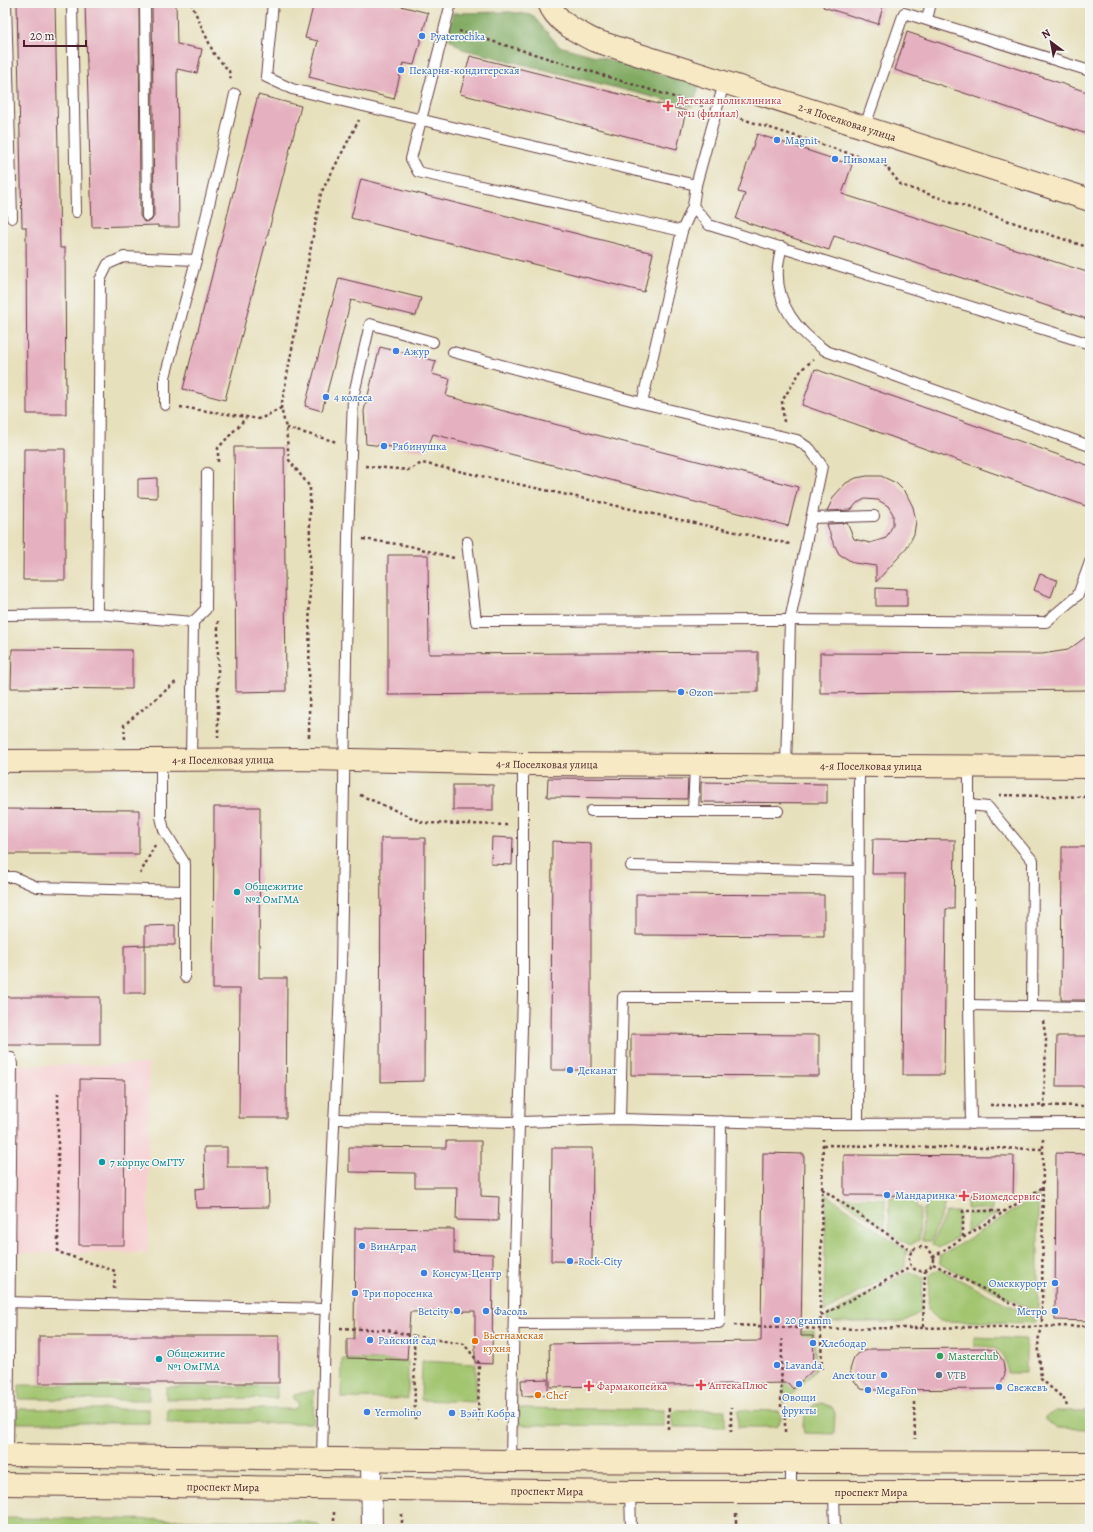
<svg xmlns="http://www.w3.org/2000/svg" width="1093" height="1532" font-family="Alegreya,serif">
	<rect width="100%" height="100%" fill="#f6f6f2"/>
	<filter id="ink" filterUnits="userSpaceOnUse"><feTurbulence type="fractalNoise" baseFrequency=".025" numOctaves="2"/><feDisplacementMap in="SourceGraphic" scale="8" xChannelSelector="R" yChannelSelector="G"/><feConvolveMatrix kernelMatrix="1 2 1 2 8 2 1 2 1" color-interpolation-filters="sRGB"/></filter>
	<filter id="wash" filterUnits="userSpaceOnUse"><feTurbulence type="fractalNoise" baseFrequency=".012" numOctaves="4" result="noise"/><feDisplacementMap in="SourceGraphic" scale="16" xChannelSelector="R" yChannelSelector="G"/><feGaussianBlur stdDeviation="0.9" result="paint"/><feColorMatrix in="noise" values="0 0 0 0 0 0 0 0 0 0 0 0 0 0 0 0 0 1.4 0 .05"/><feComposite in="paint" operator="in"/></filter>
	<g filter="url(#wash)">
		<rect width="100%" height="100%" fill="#e7e0bc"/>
		<path fill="#f7cfd1" d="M149,1064l-1,189h-145v-187z"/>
		<g fill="#a2c56f" stroke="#76724d">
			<path d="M826,1194l81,57 -2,8v8l-81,45z"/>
			<path d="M1038,1195v118l-98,-49 -1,-7z"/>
			<path d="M843,1197l42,2 -1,30 -42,-30z"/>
			<path d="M890,1197h26v11h4l-1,32 -9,5 -21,-12z"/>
			<path d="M926,1197h18v11l-13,33h-9l1,-32h3z"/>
			<path d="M967,1198h25v12l-25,-1z"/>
			<path d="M946,1212h13l-2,25 -18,11 -7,-4z"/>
			<path d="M967,1213h31l-31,19z"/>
			<path d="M939,1269l97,50v4l-96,-2 -12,-11 1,-34z"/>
			<path d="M909,1271l14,7 -2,34 -18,10h-76v-6z"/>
			<path d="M814,1331l2,39 -32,33v-71z"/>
			<path d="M974,1337l52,2v34h-19c0,-25 -13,-27 -33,-27z"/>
			<path d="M342,1359l66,2v38l-67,-1z"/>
			<path d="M422,1361l54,3v38l-55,-2z"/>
			<path d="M19,1385l130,1v14l-130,-1z"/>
			<path d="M277,1386v12l-111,1v-12z"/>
			<path d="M314,1390l-1,33h-146l1,-14h126l4,-3v-4l-5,-3 1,-4z"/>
			<path d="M822,1403l10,4 3,6 -1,21 -30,-1c-4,-13 4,-29 18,-30z"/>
			<path d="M519,1408l145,2v16l-145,-1z"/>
			<rect x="17" y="1409" width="132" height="14"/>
			<path d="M677,1410h48v17h-52l-2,-13z"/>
			<path d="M738,1410l40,1 3,7 -3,8 -3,1h-37z"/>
			<path d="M1056,1411h34v18l-32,-1 -13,-8v-3z"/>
			<path d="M3,1518l296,3 17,3 7,5h-320z"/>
			<path d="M1021,1522l68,2v5h-68z"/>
		</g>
		<path fill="#81aa62" stroke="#666446" d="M509,12l23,3 27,31 141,39 -8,22 -230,-58 -15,-12 6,-24z"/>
		<g id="blocks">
			<g fill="#e5b1c0">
				<path d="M17,3h38l5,245h5l1,166h-39l-1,-187h-4z"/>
				<path d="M85,3h54l1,213 4,6 7,-1 3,-5 -2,-213h24l1,41 25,5 -5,24 -20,-4 2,158h-21v-2l-66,2z"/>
				<path d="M314,3h75l39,10 -14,52 -11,-2 -9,36 -85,-22 9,-36 -13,-3z"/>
				<path d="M824,3h60l-6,21 -55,-17z"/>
				<path d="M907,32l183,61v42l-195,-65z"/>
				<path d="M470,56l216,55 -9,38 -217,-55z"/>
				<path d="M258,95l43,11 -76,294 -42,-11z"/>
				<path d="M757,134l95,31 -10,29 248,79v47l-256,-84 -5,14 -93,-31 9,-25 -7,-2z"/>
				<path d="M361,179l292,74 -9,39 -293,-74z"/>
				<path d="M339,278l82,20 -5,18 -65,-16 -29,111 -17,-5z"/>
				<path d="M380,347l56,14 -4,13 18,5 -4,17 352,91 -10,39 -355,-92 -7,17 -60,-7 -2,-33z"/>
				<path d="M815,369l275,97v28l-4,12 -284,-101z"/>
				<path d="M234,447h50l2,244 -50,1z"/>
				<path d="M24,449h41v131h-42z"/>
				<path d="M867,476h14l15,7 10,10 7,14 3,14 -2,13 -7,14 -31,34v-16l-22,-3 -15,-9 -7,-14 -5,-16 20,-1 7,16 16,4 16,-5 7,-13v-11l-5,-8 -10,-6 -13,-1 -8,4 -6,7 -24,1 7,-15 12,-13 10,-5z"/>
				<path d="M157,478v20l-19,-1v-18z"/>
				<path d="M388,555h40l1,99 329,-2v40l-370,3z"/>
				<path d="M1040,574l17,6 -6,17 -17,-7z"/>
				<path d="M876,588l31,1v17h-31z"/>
				<path d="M1090,634v56l-270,3v-40l222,1 26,-4z"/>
				<path d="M12,649l120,1v39l-121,-1z"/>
				<path d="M548,778l140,1 -1,20 -140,-2z"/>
				<path d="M701,782l126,2v19l-126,-1z"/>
				<rect x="453" y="785" width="40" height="25"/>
				<path d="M214,807h46l-1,171h28l-1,140h-47l1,-129h-27z"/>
				<path d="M3,809l136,1v44h-136z"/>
				<path d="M492,837l21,1 -1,27 -21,-1z"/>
				<path d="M381,838h44l-1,243 -44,1z"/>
				<path d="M873,839l82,1 -1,69h-8l-2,166h-41l2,-201h-33z"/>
				<path d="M552,841l39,2v227h-40z"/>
				<path d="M1062,847h28v153h-29z"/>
				<path d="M636,894l188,1v41l-188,-1z"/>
				<path d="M175,925v20h-30v-19z"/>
				<path d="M145,945v48h-21v-47z"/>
				<rect x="3" y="997" width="97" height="48"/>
				<path d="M631,1034l188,1v41l-188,-1z"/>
				<path d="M1057,1036h33v50h-34z"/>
				<path d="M80,1079l45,1 -1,165h-45z"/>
				<path d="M446,1141h35v55l18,1 -1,24 -42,-1 1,-33h-42v-14l-66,-1v-25l97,1z"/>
				<path d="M204,1147h23v20h41l1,40 -73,1 -1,-19 10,-1z"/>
				<path d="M552,1148h41l-1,114 -41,-1z"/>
				<path d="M763,1153l41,1 -3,182h12l1,33 -21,20 -5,-6 -238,4 -1,-43 212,-3z"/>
				<path d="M1056,1153l34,1v167l-35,-1z"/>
				<path d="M844,1155l170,1 -1,40 -169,-1z"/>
				<path d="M355,1228l99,1v24l39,1 -1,110 -17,-1v-52l-65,1 -3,48 -60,-2v-19h7z"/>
				<rect x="39" y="1336" width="240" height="47"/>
				<path d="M984,1348l12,3 7,10 2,13 -7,15 -130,1 -7,-1 -9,-11 -2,-8 4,-13 4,-4 12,-4z"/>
				<path d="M548,1379v16l-26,1 -1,-16z"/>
			</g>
		</g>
	</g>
	<g filter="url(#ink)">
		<use href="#blocks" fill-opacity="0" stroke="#623c41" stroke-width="1"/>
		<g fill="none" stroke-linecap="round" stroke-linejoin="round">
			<defs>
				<g id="lane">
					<path d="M6,3l6,215"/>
					<path d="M72,3l4,209"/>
					<path d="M145,3l2,213"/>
					<path d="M273,3l-7,74 26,12 404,96"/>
					<path d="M451,3l-40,156 7,13 264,59"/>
					<path d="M927,19l4,-16"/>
					<path d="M865,126l39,-113 186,58"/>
					<path d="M693,206l16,19 381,119"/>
					<path d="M782,247c-14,45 8,79 44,104l264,95"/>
					<path d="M453,352l189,51 155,37 13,9 12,17 -32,154 -4,146"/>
					<path d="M642,403l40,-172 11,-25 3,-21 28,-102"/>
					<path d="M165,405v-28l31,-117 39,-166"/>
					<path d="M811,518l63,-2"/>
					<path d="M467,542l9,79 314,-1 256,2 32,-27 12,-33"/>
					<path d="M97,614l3,-334 8,-16 16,-7 72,3"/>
					<path d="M6,615l91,-1 96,8 -2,139"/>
					<path d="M193,622l13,-13 1,-136"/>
					<path d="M161,761v56l3,13 21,34v113"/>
					<path d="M969,765v240l2,119"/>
					<path d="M969,805l19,2 45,54 -1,145"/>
					<path d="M591,811h187"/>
					<path d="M693,811l2,-45"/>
					<path d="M631,866l226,5"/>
					<path d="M3,877h11l23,10 147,4"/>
					<path d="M969,1005l121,2"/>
					<path d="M3,1058h8l1,7 -4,390"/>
					<path d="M335,1119l185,3 100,-3 203,5 267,-1"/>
					<path d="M620,1119l3,-122h234"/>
					<path d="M858,1124l1,-359"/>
					<path d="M3,1302l323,7"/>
					<path d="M514,1324l205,-1 2,-202"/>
					<path d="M322,1459l3,-132 16,-359 7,-431 5,-139 17,-74 63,18"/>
					<path d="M511,1461l4,-206 8,-260v-231"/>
					<path d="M630,1492l1,37"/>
					<path d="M834,1492l1,37"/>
					<path d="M791,1493v-32"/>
				</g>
				<path id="street" d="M371,1459l1,70"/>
				<g id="secondary">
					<path id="s1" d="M549,3c7,19 27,28 44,37l497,160"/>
					<path id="s2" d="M3,761l306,-2 214,5 567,3"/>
					<path d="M3,1455l508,6 579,2"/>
					<path id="s3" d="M3,1484l627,8h460"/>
				</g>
			</defs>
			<use href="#lane" stroke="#623c41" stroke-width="12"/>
			<use href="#street" stroke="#623c41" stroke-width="22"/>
			<use href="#secondary" stroke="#623c41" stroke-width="24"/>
			<g stroke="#623c41" stroke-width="2.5" stroke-dasharray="3 3" stroke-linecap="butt">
				<path d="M191,3l23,51 15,17 2,9"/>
				<path d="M459,31l244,75"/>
				<path d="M730,115l155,50 16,20 189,63"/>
				<path d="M180,407l80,12 21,-11"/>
				<path d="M784,422l-2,-21 20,-32 11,-9"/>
				<path d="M286,428l51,14"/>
				<path d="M218,462v-14l28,-30"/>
				<path d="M365,466l43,4 14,-7 368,81"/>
				<path d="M363,539l47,7 44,12"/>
				<path d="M309,737l1,-250 -21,-27 -3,-32 -5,-20 40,-215 38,-73"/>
				<path d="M218,738v-119"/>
				<path d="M125,739l-1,-14 53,-44"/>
				<path d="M360,795l64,28 85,2"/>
				<path d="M999,795l91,2"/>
				<path d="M140,874l15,-29"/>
				<path d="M1043,1021l3,19 -2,68"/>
				<path d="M58,1093v159l57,19 -1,18"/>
				<path d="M990,1105l98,1"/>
				<path d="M1043,1139l-1,189 -4,12 3,39 23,20 3,7"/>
				<path d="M823,1145l220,4"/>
				<path d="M822,1189l90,62"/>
				<path d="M963,1237v-26h41"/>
				<circle cx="921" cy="1259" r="12"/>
				<path d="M933,1257l110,-70"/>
				<path d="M933,1264l109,54"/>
				<path d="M821,1316l90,-49"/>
				<path d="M734,1325l87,4 269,-3"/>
				<path d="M923,1327l2,-56"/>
				<path d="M340,1328l47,2 27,6 1,83"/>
				<path d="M414,1336l50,8 15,19 -1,58"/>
				<path d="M822,1369l-2,-63 3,-167"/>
				<path d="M914,1402l1,37"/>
				<path d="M781,1407l1,-68"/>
				<path d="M668,1429l1,-22"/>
				<path d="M731,1432v-25"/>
				<path d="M785,1432v-25"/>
				<path d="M334,1512v17"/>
				<path d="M402,1529v-15"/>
				<path d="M736,1529v-15"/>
			</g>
			<use href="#lane" stroke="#fff" stroke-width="10"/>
			<use href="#street" stroke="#fff" stroke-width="20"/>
			<use href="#secondary" stroke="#f6e9c3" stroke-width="22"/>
		</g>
	</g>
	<g fill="#3f7fe0" stroke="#f6f6f2" stroke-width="1.5">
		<circle cx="422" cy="36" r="4"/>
		<circle cx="401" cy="70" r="4"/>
		<circle cx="777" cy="140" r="4"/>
		<circle cx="835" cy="159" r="4"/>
		<circle cx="396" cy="351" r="4"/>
		<circle cx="326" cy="397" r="4"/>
		<circle cx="384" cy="446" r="4"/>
		<circle cx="681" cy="692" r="4"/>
		<circle cx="570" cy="1070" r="4"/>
		<circle cx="887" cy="1195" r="4"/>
		<circle cx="362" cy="1246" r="4"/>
		<circle cx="570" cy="1261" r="4"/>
		<circle cx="424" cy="1273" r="4"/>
		<circle cx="1055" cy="1283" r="4"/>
		<circle cx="355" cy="1293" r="4"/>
		<circle cx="457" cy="1311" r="4"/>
		<circle cx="486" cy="1311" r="4"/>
		<circle cx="1055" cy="1311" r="4"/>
		<circle cx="777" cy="1320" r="4"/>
		<circle cx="370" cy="1340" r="4"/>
		<circle cx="813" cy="1343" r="4"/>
		<circle cx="777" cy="1365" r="4"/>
		<circle cx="884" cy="1375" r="4"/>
		<circle cx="799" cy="1384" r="4"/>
		<circle cx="999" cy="1387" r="4"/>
		<circle cx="868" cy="1390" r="4"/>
		<circle cx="367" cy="1412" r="4"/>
		<circle cx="452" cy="1413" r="4"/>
	</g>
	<g fill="#e0444e" stroke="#f6f6f2" stroke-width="1.5">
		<path d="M666 100h4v4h4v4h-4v4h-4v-4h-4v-4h4z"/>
		<path d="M962 1190h4v4h4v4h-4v4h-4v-4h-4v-4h4z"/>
		<path d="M699 1379h4v4h4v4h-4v4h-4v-4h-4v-4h4z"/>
		<path d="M587 1380h4v4h4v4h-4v4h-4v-4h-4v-4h4z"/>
	</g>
	<g fill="#0f9aa8" stroke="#f6f6f2" stroke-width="1.5">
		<circle cx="237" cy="892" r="4"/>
		<circle cx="102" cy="1162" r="4"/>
		<circle cx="159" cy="1359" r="4"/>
	</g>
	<g fill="#e8710a" stroke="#f6f6f2" stroke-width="1.5">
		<circle cx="475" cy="1341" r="4"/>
		<circle cx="538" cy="1395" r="4"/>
	</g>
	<circle fill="#2e9e5b" stroke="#f6f6f2" stroke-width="1.5" cx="940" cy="1356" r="4"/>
	<circle fill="#5c6f8a" stroke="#f6f6f2" stroke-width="1.5" cx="939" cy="1375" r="4"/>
	<g text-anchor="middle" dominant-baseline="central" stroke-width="3" stroke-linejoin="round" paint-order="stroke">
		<g font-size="11" fill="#366cbe" stroke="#f6f6f2" text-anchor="start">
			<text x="430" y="36">Pyaterochka</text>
			<text x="409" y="70">Пекарня-кондитерская</text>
			<text x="785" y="140">Magnit</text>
			<text x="843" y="159">Пивоман</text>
			<text x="404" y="351">Ажур</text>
			<text x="334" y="397">4 колеса</text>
			<text x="392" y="446">Рябинушка</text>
			<text x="689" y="692">Ozon</text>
			<text x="578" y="1070">Деканат</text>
			<text x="895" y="1195">Мандаринка</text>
			<text x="370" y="1246">ВинАград</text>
			<text x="578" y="1261">Rock-City</text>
			<text x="432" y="1273">Консум-Центр</text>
			<text x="1047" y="1283" text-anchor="end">Омсккурорт</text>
			<text x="363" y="1293">Три поросенка</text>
			<text x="449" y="1311" text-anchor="end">Betcity</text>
			<text x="494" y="1311">Фасоль</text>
			<text x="1047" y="1311" text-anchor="end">Метро</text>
			<text x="785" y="1320">20 gramm</text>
			<text x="378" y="1340">Райский сад</text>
			<text x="821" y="1343">Хлебодар</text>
			<text x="785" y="1365">Lavanda</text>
			<text x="876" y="1375" text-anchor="end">Anex tour</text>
			<text x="1007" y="1387">Свежевъ</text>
			<text x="876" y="1390">MegaFon</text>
			<text x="799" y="1397" text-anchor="middle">Овощи<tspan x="799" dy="13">фрукты</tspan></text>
			<text x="375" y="1412">Yermolino</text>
			<text x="460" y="1413">Вэйп Кобра</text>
		</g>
		<g font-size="11" fill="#be3a42" stroke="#f6f6f2" text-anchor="start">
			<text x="677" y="100">Детская поликлиника<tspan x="677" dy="13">№11 (филиал)</tspan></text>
			<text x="972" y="1196">Биомедсервис</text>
			<text x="709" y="1385">АптекаПлюс</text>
			<text x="597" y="1386">Фармакопейка</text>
		</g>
		<g font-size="11" fill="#4a1f2b" stroke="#f6f6f2">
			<text stroke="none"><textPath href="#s1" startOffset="326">2-я Поселковая улица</textPath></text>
			<text stroke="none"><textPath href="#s2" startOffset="220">4-я Поселковая улица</textPath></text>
			<text stroke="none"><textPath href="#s2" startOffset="544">4-я Поселковая улица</textPath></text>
			<text stroke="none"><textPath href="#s2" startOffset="868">4-я Поселковая улица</textPath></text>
			<text stroke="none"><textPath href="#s3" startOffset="220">проспект Мира</textPath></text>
			<text stroke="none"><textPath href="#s3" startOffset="544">проспект Мира</textPath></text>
			<text stroke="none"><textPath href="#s3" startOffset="868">проспект Мира</textPath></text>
		</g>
		<g font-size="11" fill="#0d838f" stroke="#f6f6f2" text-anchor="start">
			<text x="245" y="886">Общежитие<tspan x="245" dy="13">№2 ОмГМА</tspan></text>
			<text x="110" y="1162">7 корпус ОмГТУ</text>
			<text x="167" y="1353">Общежитие<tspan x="167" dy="13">№1 ОмГМА</tspan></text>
		</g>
		<g font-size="11" fill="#c56008" stroke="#f6f6f2" text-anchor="start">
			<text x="483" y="1335">Вьетнамская<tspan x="483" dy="13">кухня</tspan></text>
			<text x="546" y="1395">Chef</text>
		</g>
		<g font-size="11" fill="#27864d" stroke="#f6f6f2" text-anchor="start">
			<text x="948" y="1356">Masterclub</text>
		</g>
		<g font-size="11" fill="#4e5e75" stroke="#f6f6f2" text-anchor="start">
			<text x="947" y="1375">VTB</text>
		</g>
	</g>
	<rect width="1093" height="1532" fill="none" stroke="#f6f6f2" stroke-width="16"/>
	<g transform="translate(1051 42) rotate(328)" stroke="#f6f6f2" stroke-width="3" paint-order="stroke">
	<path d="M0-3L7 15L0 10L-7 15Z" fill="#4a1f2b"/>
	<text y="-6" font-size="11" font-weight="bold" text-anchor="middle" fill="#4a1f2b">N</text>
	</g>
	<path d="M24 40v6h62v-6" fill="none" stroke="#4a1f2b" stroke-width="2"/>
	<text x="30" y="40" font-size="12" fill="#4a1f2b" stroke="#f6f6f2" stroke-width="3" paint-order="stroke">20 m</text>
</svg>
